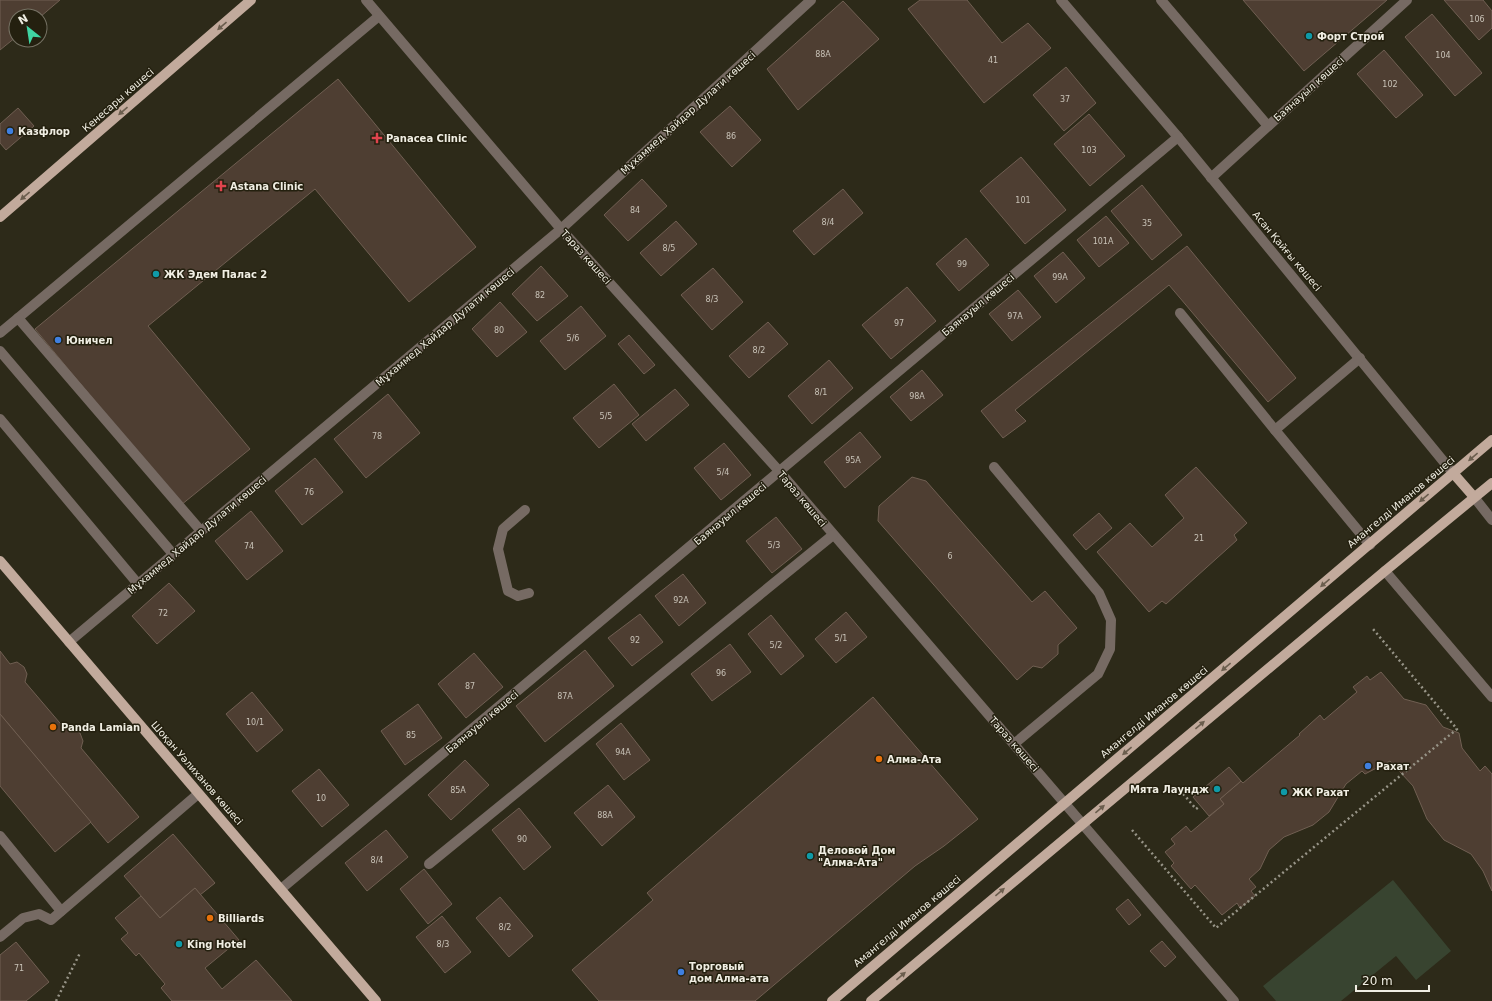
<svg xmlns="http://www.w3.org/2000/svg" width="1492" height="1001" font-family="'DejaVu Sans',sans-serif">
	<rect width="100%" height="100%" fill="#2d2a19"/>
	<path fill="#384430" d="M1393,880l58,71 -35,29 -20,-24 -55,45h-65l-13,-15z"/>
	<g fill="#4e3e32" stroke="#705f52">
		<path d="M0,0h60l-20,17 -24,-1v21l-16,13z"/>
		<path d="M920,0h47l35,43 26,-20 23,25 -67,55 -76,-94z"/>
		<path d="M1243,0h144l-83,71z"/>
		<path d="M1444,0h39l9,11v17l-13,12z"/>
		<path d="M843,1l36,38 -81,71 -31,-41z"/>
		<path d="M1432,14l50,59 -27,23 -50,-59z"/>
		<path d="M1384,50l39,45 -27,23 -39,-44z"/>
		<path d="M1066,67l30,36 -32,28 -31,-36z"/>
		<path d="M338,79l138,168 -67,55 -94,-113 -167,137 102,123 -69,56 -146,-176z"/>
		<path d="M730,106l31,34 -29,27 -32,-35z"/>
		<path d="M18,108l16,18 -28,24 -6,-7v-19z"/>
		<path d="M1089,114l36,42 -35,30 -36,-42z"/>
		<path d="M1021,157l45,53 -41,34 -45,-53z"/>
		<path d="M642,179l25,27 -39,35 -24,-26z"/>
		<path d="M1142,185l40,50 -30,25 -41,-49z"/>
		<path d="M843,189l20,24 -49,42 -21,-24z"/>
		<path d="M1106,216l23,27 -30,24 -22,-27z"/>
		<path d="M676,221l21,23 -36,32 -21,-23z"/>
		<path d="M966,238l23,27 -30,26 -23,-27z"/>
		<path d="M1187,246l109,132 -28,24 -99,-117 -154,125 11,11 -23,17 -22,-27z"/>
		<path d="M1063,252l22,26 -29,25 -22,-27z"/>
		<path d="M541,266l27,30 -31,25 -25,-27z"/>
		<path d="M713,268l30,34 -31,28 -31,-35z"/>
		<path d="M907,287l29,34 -45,38 -29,-34z"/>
		<path d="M1018,290l23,27 -29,24 -23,-27z"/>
		<path d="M500,302l27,30 -30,25 -25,-28z"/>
		<path d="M581,306l25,30 -41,34 -25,-29z"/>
		<path d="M768,322l20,22 -39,34 -20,-22z"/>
		<path d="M629,335l26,30 -11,9 -26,-30z"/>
		<path d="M829,360l24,28 -41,36 -24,-28z"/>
		<path d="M922,370l21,25 -32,26 -21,-24z"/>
		<path d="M614,384l25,31 -40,33 -26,-30z"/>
		<path d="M675,389l14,16 -43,36 -14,-17z"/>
		<path d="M388,394l32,39 -54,45 -32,-39z"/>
		<path d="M860,432l21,25 -36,31 -21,-26z"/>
		<path d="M724,443l27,32 -30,25 -27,-32z"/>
		<path d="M315,458l28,34 -41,33 -27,-34z"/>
		<path d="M1196,467l51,56 -13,12 3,5 -71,64 -4,-3 -13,11 -52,-60 33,-29 22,24 32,-29 -19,-23z"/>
		<path d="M912,477l14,4 106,121 13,-11 32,37 -19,17v9l-16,14 -9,-2 -16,14 -139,-159 1,-15z"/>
		<path d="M251,511l32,40 -36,29 -32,-39z"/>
		<path d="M1099,513l13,15 -26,22 -13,-15z"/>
		<path d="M776,517l26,32 -30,24 -26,-32z"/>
		<path d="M683,574l23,29 -27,23 -24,-30z"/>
		<path d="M169,583l26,28 -38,33 -25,-28z"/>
		<path d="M846,612l21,25 -31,26 -21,-24z"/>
		<path d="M640,614l23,28 -31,24 -24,-28z"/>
		<path d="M771,615l33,41 -23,19 -33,-41z"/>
		<path d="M730,644l21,28 -39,29 -21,-27z"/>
		<path d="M585,650l29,36 -69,56 -29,-36z"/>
		<path d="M0,651l10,13 7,-2 7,5 3,7 -2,8 40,47h8l7,4 3,8 -2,7 58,69 -31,26 -108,-129z"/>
		<path d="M474,653l29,34 -37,31 -28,-34z"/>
		<path d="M1381,672l23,27 22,6 17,22 16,6 3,15 18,23 5,-5 7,8v117l-9,-20 -12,-17 -27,-14 -17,-21 -14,-33 -23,-25 -25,13 -3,-3 -16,13 -17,28 -16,13 -29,12 -15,13 -9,19 -11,10 7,8 -5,4 4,5 -15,12 -3,-5 -15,12 -27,-30 -4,4 -20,-23 3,-3 -9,-11 10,-8 -4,-5 15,-13 5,6 33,-28 -4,-5 21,-18 2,2 57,-48 -1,-1 21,-19 4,5 33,-28 -4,-5 14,-11 3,4z"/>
		<path d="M252,692l31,38 -26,22 -31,-38z"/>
		<path d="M873,697l105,122 -34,27 -29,20 -160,135h-156l-27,-31 81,-70 -6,-7z"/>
		<path d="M418,704l24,34 -37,27 -24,-34z"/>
		<path d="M0,714l91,108 -36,30 -55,-66z"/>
		<path d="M621,723l29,37 -26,20 -28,-36z"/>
		<path d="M465,760l24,25 -38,35 -23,-25z"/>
		<path d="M1229,767l12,14 -21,18 4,5 -15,12 -16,-19z"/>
		<path d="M319,769l30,36 -27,22 -30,-36z"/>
		<path d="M608,785l27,32 -33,29 -28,-33z"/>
		<path d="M519,808l32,39 -27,23 -32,-40z"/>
		<path d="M386,830l22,27 -41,34 -22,-28z"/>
		<path d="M173,834l42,49 -15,12 -5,-7 -35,30 -36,-42z"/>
		<path d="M424,869l28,35 -24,20 -28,-35z"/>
		<path d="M195,888l44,52 -34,28 17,21 34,-29 36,41h-120l-11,-13 4,-4 -26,-31 -3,3 -15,-17 7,-6 -13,-15 26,-22 19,22z"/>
		<path d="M500,897l33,39 -24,21 -33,-39z"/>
		<path d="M1128,899l13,16 -12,10 -13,-16z"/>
		<path d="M442,916l29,36 -26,21 -29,-36z"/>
		<path d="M1162,941l14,16 -11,10 -15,-16z"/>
		<path d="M16,942l33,40 -23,19h-26v-46z"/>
	</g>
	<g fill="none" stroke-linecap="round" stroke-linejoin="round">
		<g stroke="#989588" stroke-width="2.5" stroke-dasharray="2 3" stroke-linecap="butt">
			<path d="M1180,790l16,19 4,-3"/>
			<path d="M1132,830l84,98 241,-199 -84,-100"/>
			<path d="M56,1001l24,-48"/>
		</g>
		<g stroke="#766a63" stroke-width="10">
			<path d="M366,0l195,229 219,243 342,398 112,131"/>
			<path d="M1061,0l117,137 275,336"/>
			<path d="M1161,0l107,126"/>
			<path d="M1211,178l196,-178"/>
			<path d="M1180,313l95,117"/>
			<path d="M18,318l361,-302"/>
			<path d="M0,333l18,-15 183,213"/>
			<path d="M0,351l173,203"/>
			<path d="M1360,358l-85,72 95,115"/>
			<path d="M0,419l138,165"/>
			<path d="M994,467l105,126 12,27 -1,29 -12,25 -84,70"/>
			<path d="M1474,497l18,23"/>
			<path d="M525,510l-22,19 -5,20 10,42 10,5 11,-3"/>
			<path d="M1385,571l107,126"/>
			<path d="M69,642l492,-413 250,-229"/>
			<path d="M0,836l61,75"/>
			<path d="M429,864l404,-329"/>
			<path d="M281,889l897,-752"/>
			<path d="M0,937l23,-19 16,-4 12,6 147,-126"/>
		</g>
		<g stroke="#c2aa9c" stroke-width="10">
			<path d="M0,217l251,-217"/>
			<path d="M1453,473l21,24"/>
			<path d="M0,561l376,440"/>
			<path d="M832,1001l660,-561"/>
			<path d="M871,1001l514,-430 107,-88"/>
		</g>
	</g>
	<defs><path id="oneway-solid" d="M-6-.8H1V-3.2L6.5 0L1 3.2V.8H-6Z"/></defs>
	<g fill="#6b5e4e">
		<use href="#oneway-solid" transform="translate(222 26) rotate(139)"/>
		<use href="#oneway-solid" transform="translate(123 111) rotate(139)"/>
		<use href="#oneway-solid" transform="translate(25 196) rotate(140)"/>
		<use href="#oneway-solid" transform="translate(1473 457) rotate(140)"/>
		<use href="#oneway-solid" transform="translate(1424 498) rotate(140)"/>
		<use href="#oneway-solid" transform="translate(1325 583) rotate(140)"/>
		<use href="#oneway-solid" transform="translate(1226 667) rotate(140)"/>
		<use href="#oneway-solid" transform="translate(1200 725) rotate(-40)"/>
		<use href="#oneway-solid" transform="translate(1127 751) rotate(140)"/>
		<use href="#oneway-solid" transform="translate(1100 809) rotate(-40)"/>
		<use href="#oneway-solid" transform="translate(1000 892) rotate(-40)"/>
		<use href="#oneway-solid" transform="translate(901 976) rotate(-40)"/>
	</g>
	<g fill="#0f9aa8" stroke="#24200f" stroke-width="1.5">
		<circle cx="1309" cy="36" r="4"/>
		<circle cx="156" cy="274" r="4"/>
		<circle cx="1217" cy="789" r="4"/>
		<circle cx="1284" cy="792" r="4"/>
		<circle cx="810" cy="856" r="4"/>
		<circle cx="179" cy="944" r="4"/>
	</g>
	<g fill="#3f7fe0" stroke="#24200f" stroke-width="1.5">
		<circle cx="10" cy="131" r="4"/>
		<circle cx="58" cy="340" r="4"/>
		<circle cx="1368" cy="766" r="4"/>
		<circle cx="681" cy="972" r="4"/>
	</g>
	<g fill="#e0444e" stroke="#24200f" stroke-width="1.5">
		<path d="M375 132h4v4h4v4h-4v4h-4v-4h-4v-4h4z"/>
		<path d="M219 180h4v4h4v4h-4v4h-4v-4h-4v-4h4z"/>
	</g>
	<g fill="#e8710a" stroke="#24200f" stroke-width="1.5">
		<circle cx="53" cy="727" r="4"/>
		<circle cx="879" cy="759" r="4"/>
		<circle cx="210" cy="918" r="4"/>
	</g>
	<g text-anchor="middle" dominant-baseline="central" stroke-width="3" stroke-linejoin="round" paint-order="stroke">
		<g font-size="8" fill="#c8c2b7">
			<text x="1477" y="19">106</text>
			<text x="823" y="54">88А</text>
			<text x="1443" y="55">104</text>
			<text x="993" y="60">41</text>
			<text x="1390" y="84">102</text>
			<text x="1065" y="99">37</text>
			<text x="731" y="136">86</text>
			<text x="1089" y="150">103</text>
			<text x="1023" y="200">101</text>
			<text x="635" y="210">84</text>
			<text x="828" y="222">8/4</text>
			<text x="1147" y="223">35</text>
			<text x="1103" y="241">101А</text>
			<text x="669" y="248">8/5</text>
			<text x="962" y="264">99</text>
			<text x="1060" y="277">99А</text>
			<text x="540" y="295">82</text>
			<text x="712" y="299">8/3</text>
			<text x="1015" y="316">97А</text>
			<text x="899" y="323">97</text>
			<text x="499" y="330">80</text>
			<text x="573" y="338">5/6</text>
			<text x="759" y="350">8/2</text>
			<text x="821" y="392">8/1</text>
			<text x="917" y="396">98А</text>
			<text x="606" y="416">5/5</text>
			<text x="377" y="436">78</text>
			<text x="853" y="460">95А</text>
			<text x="723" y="472">5/4</text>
			<text x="309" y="492">76</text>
			<text x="1199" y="538">21</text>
			<text x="774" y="545">5/3</text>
			<text x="249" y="546">74</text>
			<text x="950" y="556">6</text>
			<text x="681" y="600">92А</text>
			<text x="163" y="613">72</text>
			<text x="841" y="638">5/1</text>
			<text x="635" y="640">92</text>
			<text x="776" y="645">5/2</text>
			<text x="721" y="673">96</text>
			<text x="470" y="686">87</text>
			<text x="565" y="696">87А</text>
			<text x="255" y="722">10/1</text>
			<text x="411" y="735">85</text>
			<text x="623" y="752">94А</text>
			<text x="458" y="790">85А</text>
			<text x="321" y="798">10</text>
			<text x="605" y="815">88А</text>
			<text x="522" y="839">90</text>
			<text x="377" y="860">8/4</text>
			<text x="505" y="927">8/2</text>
			<text x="443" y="944">8/3</text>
			<text x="19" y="968">71</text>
		</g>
		<g font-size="10" font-weight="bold" fill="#f0eee3" stroke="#24200f" text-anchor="start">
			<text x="1317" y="36">Форт Строй</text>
			<text x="18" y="131">Казфлор</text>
			<text x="386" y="138">Panacea Clinic</text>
			<text x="230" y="186">Astana Clinic</text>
			<text x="164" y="274">ЖК Эдем Палас 2</text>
			<text x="66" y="340">Юничел</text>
			<text x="61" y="727">Panda Lamian</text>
			<text x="887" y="759">Алма-Ата</text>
			<text x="1376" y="766">Рахат</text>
			<text x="1209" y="789" text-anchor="end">Мята Лаундж</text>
			<text x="1292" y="792">ЖК Рахат</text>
			<text x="818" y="850">Деловой Дом<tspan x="818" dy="12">"Алма-Ата"</tspan></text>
			<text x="218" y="918">Billiards</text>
			<text x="187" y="944">King Hotel</text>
			<text x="689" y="966">Торговый<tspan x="689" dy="12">дом Алма-ата</tspan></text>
		</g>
		<g font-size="10" fill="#f0eee3" stroke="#24200f">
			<text transform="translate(1309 89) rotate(-42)">Баянауыл көшесі</text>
			<text transform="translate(118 100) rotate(-41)">Кенесары көшесі</text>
			<text transform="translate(688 113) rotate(-42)">Мұхаммед Хайдар Дулати көшесі</text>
			<text transform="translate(1287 251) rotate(50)">Асан Қайғы көшесі</text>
			<text transform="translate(586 257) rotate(48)">Тараз көшесі</text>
			<text transform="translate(978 305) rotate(-40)">Баянауыл көшесі</text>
			<text transform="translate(445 327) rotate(-40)">Мұхаммед Хайдар Дулати көшесі</text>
			<text transform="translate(802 499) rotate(50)">Тараз көшесі</text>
			<text transform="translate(1401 502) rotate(-40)">Амангелді Иманов көшесі</text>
			<text transform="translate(730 514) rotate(-40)">Баянауыл көшесі</text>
			<text transform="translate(197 535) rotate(-40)">Мұхаммед Хайдар Дулати көшесі</text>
			<text transform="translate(1154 712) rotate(-40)">Амангелді Иманов көшесі</text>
			<text transform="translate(482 722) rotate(-40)">Баянауыл көшесі</text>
			<text transform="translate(1014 744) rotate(49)">Тараз көшесі</text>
			<text transform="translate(197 773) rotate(49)">Шоқан Уәлиханов көшесі</text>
			<text transform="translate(907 921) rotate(-40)">Амангелді Иманов көшесі</text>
		</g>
	</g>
	<g transform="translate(28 28) rotate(330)"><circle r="19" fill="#24200f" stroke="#767264"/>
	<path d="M0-3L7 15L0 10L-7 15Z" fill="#3fd4a2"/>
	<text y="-6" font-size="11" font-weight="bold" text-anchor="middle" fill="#f0eee3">N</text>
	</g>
	<path d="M1356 985v6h73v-6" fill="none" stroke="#f0eee3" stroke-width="2"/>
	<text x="1362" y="985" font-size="12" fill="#f0eee3" stroke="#24200f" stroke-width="3" paint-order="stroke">20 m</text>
</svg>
